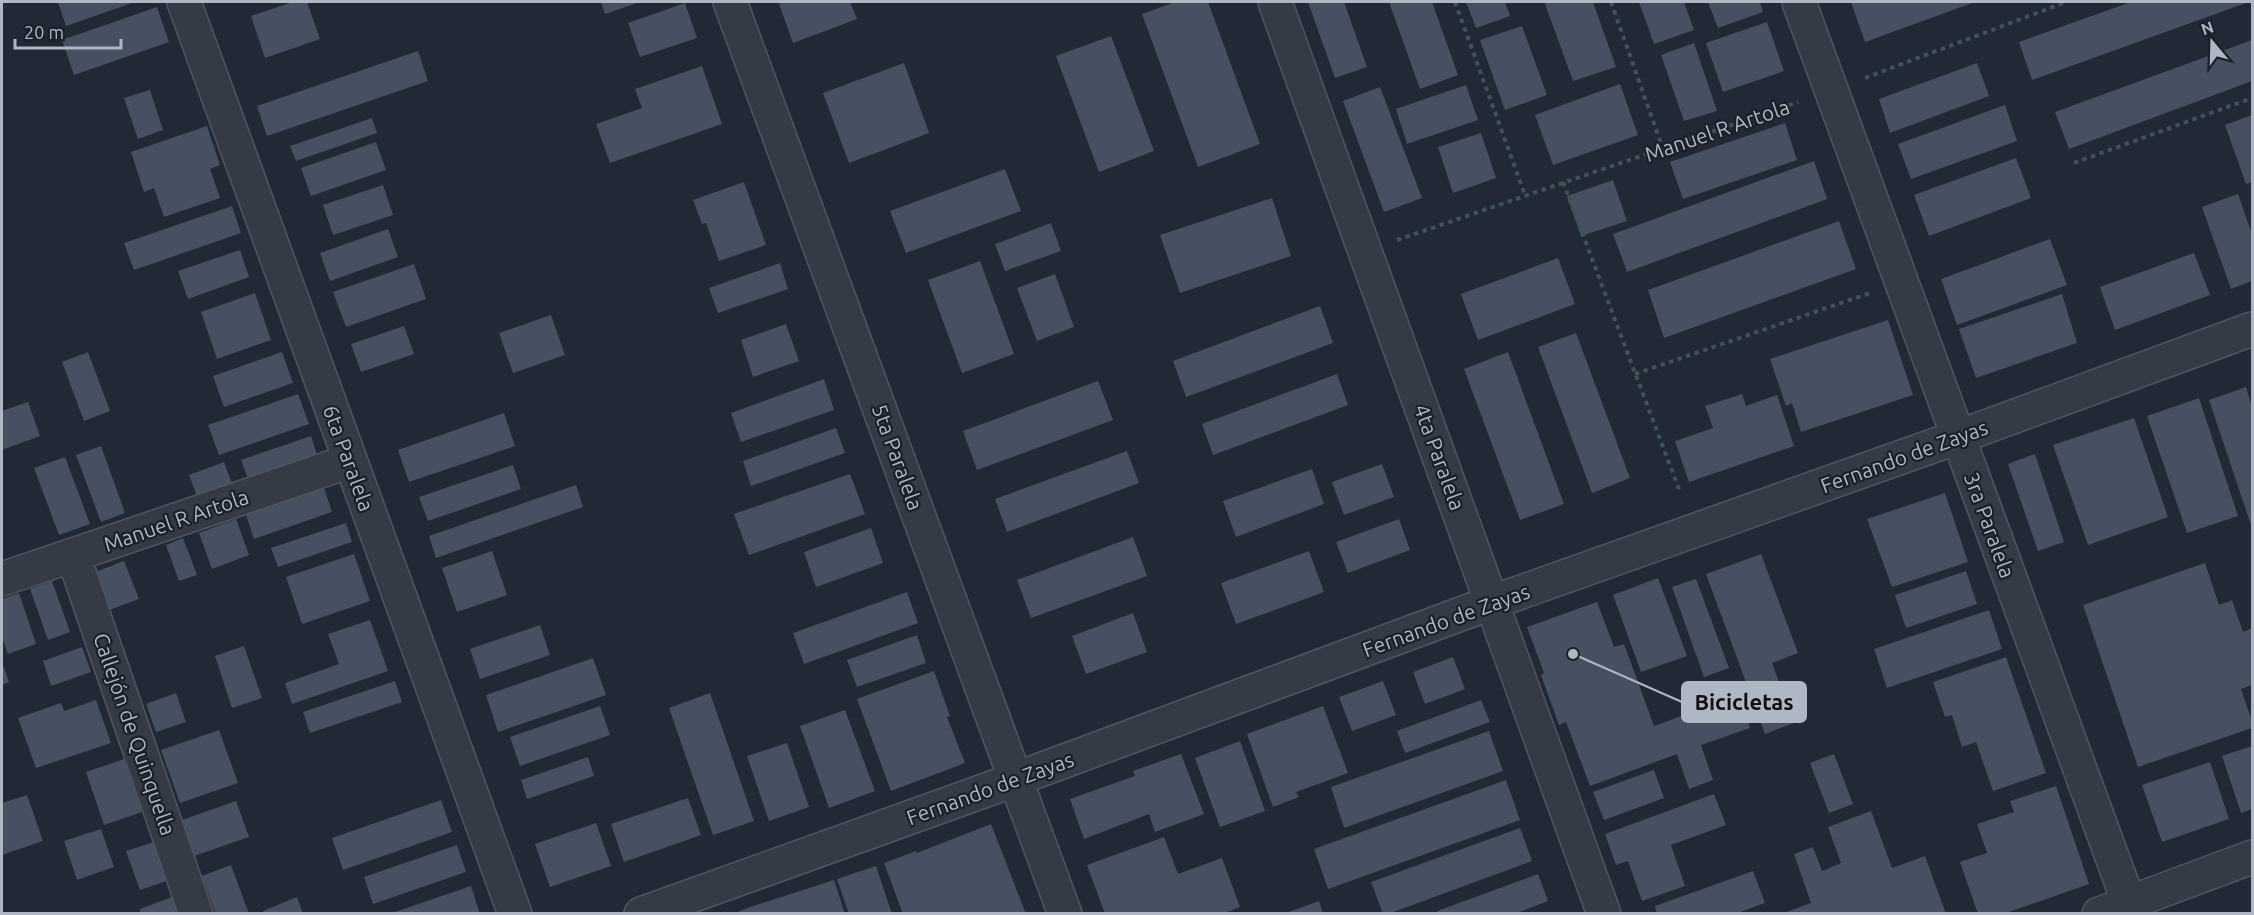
<svg xmlns="http://www.w3.org/2000/svg" width="2254" height="915" font-family="Ubuntu,sans-serif">
	<rect width="100%" height="100%" fill="#212936"/>
	<g fill="#475060">
		<path d="M58,2h77l-69,24z"/>
		<path d="M293,2h14l13,37 -55,19 -14,-42z"/>
		<path d="M601,2h39l-35,12z"/>
		<path d="M785,2h65l7,17 -64,24 -14,-39z"/>
		<path d="M1175,2h33l52,142 -62,23 -56,-153z"/>
		<path d="M1308,2h36l23,65 -32,11z"/>
		<path d="M1389,2h43l26,73 -38,14z"/>
		<path d="M1466,2h39l5,14 -34,12z"/>
		<path d="M1550,2h43l23,65 -43,14 -28,-77z"/>
		<path d="M1639,2h45l10,28 -40,14z"/>
		<path d="M1708,2h52l3,10 -45,16z"/>
		<path d="M1851,2h124l-110,40z"/>
		<path d="M2131,2h118l-217,78 -13,-38z"/>
		<path d="M685,3l12,35 -57,19 -12,-34z"/>
		<path d="M157,7l12,35 -95,33 -12,-35z"/>
		<path d="M1767,22l17,49 -61,21 -17,-49z"/>
		<path d="M1522,26l25,69 -42,15 -25,-70z"/>
		<path d="M1111,36l43,115 -55,21 -43,-116z"/>
		<path d="M2252,40v41l-183,68 -14,-37z"/>
		<path d="M1694,43l23,68 -33,10 -23,-66z"/>
		<path d="M418,51l10,30 -161,55 -10,-30z"/>
		<path d="M904,63l25,70 -80,30 -26,-70z"/>
		<path d="M1977,63l12,33 -99,37 -11,-34z"/>
		<path d="M702,66l20,58 -112,39 -14,-39 46,-16 -7,-19z"/>
		<path d="M1620,84l18,51 -85,30 -18,-50z"/>
		<path d="M1466,85l12,35 -71,24 -11,-35z"/>
		<path d="M1380,87l42,111 -38,14 -41,-111z"/>
		<path d="M150,90l13,40 -25,9 -14,-41z"/>
		<path d="M2005,105l12,36 -106,38 -13,-35z"/>
		<path d="M2252,115v67l-6,2 -21,-59z"/>
		<path d="M372,118l5,15 -81,28 -6,-15z"/>
		<path d="M1785,123l12,37 -114,39 -13,-37z"/>
		<path d="M207,126l13,39 -10,4 10,29 -56,19 -10,-29 -10,4 -13,-40z"/>
		<path d="M1481,133l15,45 -43,15 -15,-46z"/>
		<path d="M376,142l10,28 -75,26 -10,-28z"/>
		<path d="M2016,158l15,40 -102,38 -15,-41z"/>
		<path d="M1814,161l13,38 -200,73 -14,-38z"/>
		<path d="M1005,169l16,42 -115,42 -16,-42z"/>
		<path d="M1613,180l14,41 -46,15 -14,-40z"/>
		<path d="M744,182l22,63 -47,16 -13,-38 -4,1 -9,-24z"/>
		<path d="M383,185l10,30 -60,20 -10,-30z"/>
		<path d="M2238,194l14,40v47l-21,8 -29,-82z"/>
		<path d="M1272,198l19,58 -111,37 -20,-58z"/>
		<path d="M232,206l9,27 -107,37 -10,-27z"/>
		<path d="M1839,221l17,48 -192,69 -16,-48z"/>
		<path d="M1051,223l10,28 -56,20 -10,-27z"/>
		<path d="M388,229l10,28 -68,24 -10,-28z"/>
		<path d="M2050,239l17,46 -110,40 -16,-46z"/>
		<path d="M240,250l9,27 -61,22 -10,-28z"/>
		<path d="M2194,253l16,42 -95,35 -15,-43z"/>
		<path d="M1558,258l17,46 -97,36 -17,-46z"/>
		<path d="M980,261l34,93 -52,19 -34,-93z"/>
		<path d="M780,263l8,26 -70,24 -9,-25z"/>
		<path d="M414,264l12,35 -80,28 -13,-35z"/>
		<path d="M1055,274l19,53 -37,14 -20,-53z"/>
		<path d="M255,293l16,47 -54,19 -16,-47z"/>
		<path d="M2062,294l15,49 -101,35 -17,-49z"/>
		<path d="M1320,306l13,37 -147,54 -13,-36z"/>
		<path d="M551,315l14,40 -52,18 -14,-40z"/>
		<path d="M1888,320l25,75 -112,37 -9,-29 -6,3 -16,-47z"/>
		<path d="M786,324l13,37 -46,16 -12,-37z"/>
		<path d="M404,326l10,28 -53,18 -10,-28z"/>
		<path d="M1576,333l54,145 -38,15 -54,-146z"/>
		<path d="M88,352l22,59 -26,10 -22,-59z"/>
		<path d="M282,352l11,31 -69,24 -11,-31z"/>
		<path d="M1508,352l56,152 -44,16 -56,-151z"/>
		<path d="M1337,374l11,31 -135,50 -11,-31z"/>
		<path d="M824,379l10,31 -93,32 -10,-29z"/>
		<path d="M1098,381l15,39 -136,50 -14,-39z"/>
		<path d="M2246,387l6,20v121l-43,-128z"/>
		<path d="M298,394l11,30 -90,31 -11,-30z"/>
		<path d="M1742,394l4,12 31,-11 17,51 -105,36 -14,-41 38,-13 -8,-22z"/>
		<path d="M2199,398l39,118 -51,17 -40,-117z"/>
		<path d="M28,402l12,34 -38,14v-39z"/>
		<path d="M504,413l11,33 -106,36 -11,-32z"/>
		<path d="M2134,418l34,99 -80,28 -35,-100z"/>
		<path d="M836,428l9,25 -94,33 -8,-25z"/>
		<path d="M311,436l6,19 -69,24 -7,-19z"/>
		<path d="M101,446l24,67 -24,9 -25,-67z"/>
		<path d="M1127,451l12,32 -132,49 -12,-33z"/>
		<path d="M2035,454l29,88 -26,9 -30,-87z"/>
		<path d="M65,457l25,67 -31,11 -25,-67z"/>
		<path d="M224,462l10,27 -35,13 -10,-27z"/>
		<path d="M1382,464l12,33 -50,18 -12,-33z"/>
		<path d="M513,465l8,24 -93,32 -9,-24z"/>
		<path d="M1312,469l12,35 -88,33 -13,-36z"/>
		<path d="M850,474l15,40 -116,41 -15,-41z"/>
		<path d="M323,485l9,27 -78,27 -9,-27z"/>
		<path d="M576,485l7,22 -147,51 -7,-22z"/>
		<path d="M1945,493l23,69 -76,25 -25,-68z"/>
		<path d="M236,519l13,36 -37,14 -13,-36z"/>
		<path d="M1399,519l11,31 -62,23 -12,-31z"/>
		<path d="M346,523l6,19 -74,25 -7,-19z"/>
		<path d="M871,528l12,35 -67,24 -12,-35z"/>
		<path d="M1133,537l14,39 -116,42 -14,-38z"/>
		<path d="M183,538l14,37 -18,6 -13,-36z"/>
		<path d="M492,551l15,44 -50,17 -15,-44z"/>
		<path d="M1309,551l15,41 -88,32 -15,-41z"/>
		<path d="M354,554l16,47 -68,23 -16,-47z"/>
		<path d="M1761,554l37,99 -26,10 22,60 -29,11 -59,-160z"/>
		<path d="M124,561l15,38 -35,13 -14,-38z"/>
		<path d="M2205,563l14,42 13,-5 11,32 9,-4v57l-11,4 11,32v7l-114,39 -55,-162z"/>
		<path d="M1966,571l11,33 -71,24 -11,-33z"/>
		<path d="M1658,578l29,78 -46,16 -28,-77z"/>
		<path d="M1696,579l33,89 -25,9 -32,-90z"/>
		<path d="M52,581l18,51 -22,8 -18,-51z"/>
		<path d="M907,592l11,31 -114,41 -11,-31z"/>
		<path d="M19,593l17,51 -28,10 -6,-17v-38z"/>
		<path d="M1597,602l17,45 10,-3 30,82 44,-16 -1,-4 39,-14 14,36 -49,17 12,35 -24,9 -12,-35 -87,32 -24,-64 -7,3 -18,-50 3,-2 -17,-46z"/>
		<path d="M1989,610l13,39 -115,39 -13,-39z"/>
		<path d="M1133,613l14,39 -61,22 -14,-38z"/>
		<path d="M370,620l18,51 -96,33 -7,-21 54,-19 -11,-30z"/>
		<path d="M540,625l10,30 -70,24 -10,-30z"/>
		<path d="M917,635l9,28 -69,24 -10,-27z"/>
		<path d="M244,646l18,52 -30,10 -17,-52z"/>
		<path d="M82,647l9,25 -40,14 -8,-25z"/>
		<path d="M1453,657l12,32 -40,15 -12,-32z"/>
		<path d="M2006,657l40,116 -53,18 -17,-49 -14,5 -10,-32 -7,2 -12,-35z"/>
		<path d="M593,658l13,37 -108,37 -12,-37z"/>
		<path d="M2,662l7,20 -7,3z"/>
		<path d="M934,671l16,45 -3,1 18,46 -74,28 -34,-92z"/>
		<path d="M395,681l7,21 -92,31 -7,-21z"/>
		<path d="M1383,681l13,34 -44,16 -13,-34z"/>
		<path d="M176,693l10,29 -30,10 -10,-28z"/>
		<path d="M710,693l44,128 -41,14 -44,-127z"/>
		<path d="M96,700l15,43 -75,25 -18,-50 43,-15 3,8z"/>
		<path d="M1481,700l9,22 -85,31 -8,-22z"/>
		<path d="M600,706l10,29 -90,31 -10,-29z"/>
		<path d="M1323,706l25,67 -52,19 3,5 -26,10 -26,-73z"/>
		<path d="M845,710l30,81 -46,17 -29,-82z"/>
		<path d="M219,730l19,53 -58,20 -19,-53z"/>
		<path d="M1489,731l14,40 -159,57 -13,-41z"/>
		<path d="M1240,741l25,70 -45,16 -25,-69z"/>
		<path d="M787,743l22,64 -40,14 -22,-65z"/>
		<path d="M2252,746v63l-11,4 -19,-57z"/>
		<path d="M1181,754l23,60 -49,18 -6,-18 -65,25 -14,-40 65,-23 -2,-5z"/>
		<path d="M1834,754l19,50 -24,9 -19,-50z"/>
		<path d="M588,757l6,19 -67,23 -6,-19z"/>
		<path d="M124,759l18,53 -38,13 -18,-53z"/>
		<path d="M2210,762l19,57 -67,23 -20,-57z"/>
		<path d="M1654,770l10,28 -60,22 -11,-28z"/>
		<path d="M1506,780l14,40 -192,69 -14,-40z"/>
		<path d="M2056,786l33,98 -86,30h-25l-18,-52 27,-9 -10,-29 37,-12 -4,-11z"/>
		<path d="M1714,794l12,31 -55,20 14,41 -43,15 -14,-40 -12,4 -11,-31z"/>
		<path d="M27,795l16,46 -41,14v-52z"/>
		<path d="M688,798l13,37 -77,27 -13,-38z"/>
		<path d="M441,800l11,32 -109,38 -11,-32z"/>
		<path d="M236,801l13,36 -55,19 -12,-36z"/>
		<path d="M1871,811l21,57 33,-12 21,58h-165l30,-11 -17,-49 19,-7 9,24 19,-8 -13,-36z"/>
		<path d="M596,823l15,43 -61,21 -15,-43z"/>
		<path d="M991,824l35,90h-123l-19,-51 32,-12 1,2z"/>
		<path d="M1520,828l12,33 -144,53h-5l-12,-32z"/>
		<path d="M101,829l13,38 -37,13 -13,-39z"/>
		<path d="M1164,837l14,37 44,-16 18,49 -18,7h-117l-18,-49z"/>
		<path d="M154,842l13,39 -27,9 -14,-39z"/>
		<path d="M457,845l9,27 -93,32 -9,-27z"/>
		<path d="M231,865l18,49h-33l-14,-38z"/>
		<path d="M876,866l16,48h-43l-12,-35z"/>
		<path d="M1753,871l12,32 -30,11h-78l-2,-8z"/>
		<path d="M1538,874l10,27 -34,13h-76l-1,-3z"/>
		<path d="M834,880l11,34h-112l17,-7z"/>
		<path d="M471,886l9,28h-88v-1z"/>
		<path d="M172,897l6,17h-37l-1,-5z"/>
		<path d="M297,897l6,17h-39l-1,-3z"/>
		<path d="M1319,901l4,13h-37v-1z"/>
	</g>
	<g fill="none" stroke-linecap="round" stroke-linejoin="round">
		<defs>
			<g id="minor">
				<path d="M184,2l331,912"/>
				<path d="M730,2l335,912"/>
				<path d="M1275,2l329,912"/>
				<path d="M1799,2l334,912"/>
				<path d="M73,555l123,359"/>
				<path d="M2,579l348,-118"/>
				<path d="M641,914l348,-125 504,-187 465,-165 294,-108"/>
				<path d="M2099,914l153,-57"/>
			</g>
		</defs>
		<use href="#minor" stroke="#4f5662" stroke-width="36"/>
		<g stroke="#405255" stroke-width="4" stroke-dasharray="4.5 4.5" stroke-linecap="butt">
			<path d="M1455,2l70,193"/>
			<path d="M1611,2l52,147"/>
			<path d="M1865,78l201,-76"/>
			<path d="M2074,163l178,-65"/>
			<path d="M1563,182l117,310"/>
			<path d="M1397,240l401,-138"/>
			<path d="M1635,374l235,-81"/>
		</g>
		<use href="#minor" stroke="#343b47" stroke-width="33"/>
	</g>
	<g text-anchor="middle" dominant-baseline="central" stroke-width="4.5" stroke-linejoin="round" paint-order="stroke">
		<g font-size="21" fill="#afb6c4" stroke="#1a212b">
			<text transform="translate(1717 130) rotate(-19)">Manuel R Artola</text>
			<text transform="translate(1904 456) rotate(-20)">Fernando de Zayas</text>
			<text transform="translate(898 457) rotate(70)">5ta Paralela</text>
			<text transform="translate(1440 457) rotate(70)">4ta Paralela</text>
			<text transform="translate(349 458) rotate(70)">6ta Paralela</text>
			<text transform="translate(176 520) rotate(-19)">Manuel R Artola</text>
			<text transform="translate(1990 525) rotate(70)">3ra Paralela</text>
			<text transform="translate(1446 620) rotate(-20)">Fernando de Zayas</text>
			<text transform="translate(135 734) rotate(71)">Callejón de Quinquella</text>
			<text transform="translate(990 788) rotate(-20)">Fernando de Zayas</text>
		</g>
	</g>
	<path fill="none" stroke="#afb6c4" stroke-width="2" d="M1573 654L1682 702"/>
	<circle fill="#afb6c4" stroke="#1a212b" stroke-width="2" cx="1573" cy="654" r="6"/>
	<rect fill="#afb6c4" stroke="#afb6c4" stroke-width="2" x="1682" y="682" width="124" height="40" rx="6"/>
	<g font-size="22" text-anchor="middle" font-weight="bold" fill="#111">
		<text x="1744" y="710">Bicicletas</text>
	</g>
	<rect width="2254" height="915" fill="none" stroke="#afb6c4" stroke-width="6"/>
	<g transform="translate(2212 42) rotate(341)" stroke="#1a212b" stroke-width="4.5" paint-order="stroke">
	<path d="M0-4.5L10 22L0 15L-10 22Z" fill="#afb6c4"/>
	<text y="-9" font-size="16" font-weight="bold" text-anchor="middle" fill="#afb6c4">N</text>
	</g>
	<path d="M15 39v9h106v-9" fill="none" stroke="#afb6c4" stroke-width="3"/>
	<text x="24" y="39" font-size="18" fill="#afb6c4" stroke="#1a212b" stroke-width="4.5" paint-order="stroke">20 m</text>
</svg>
